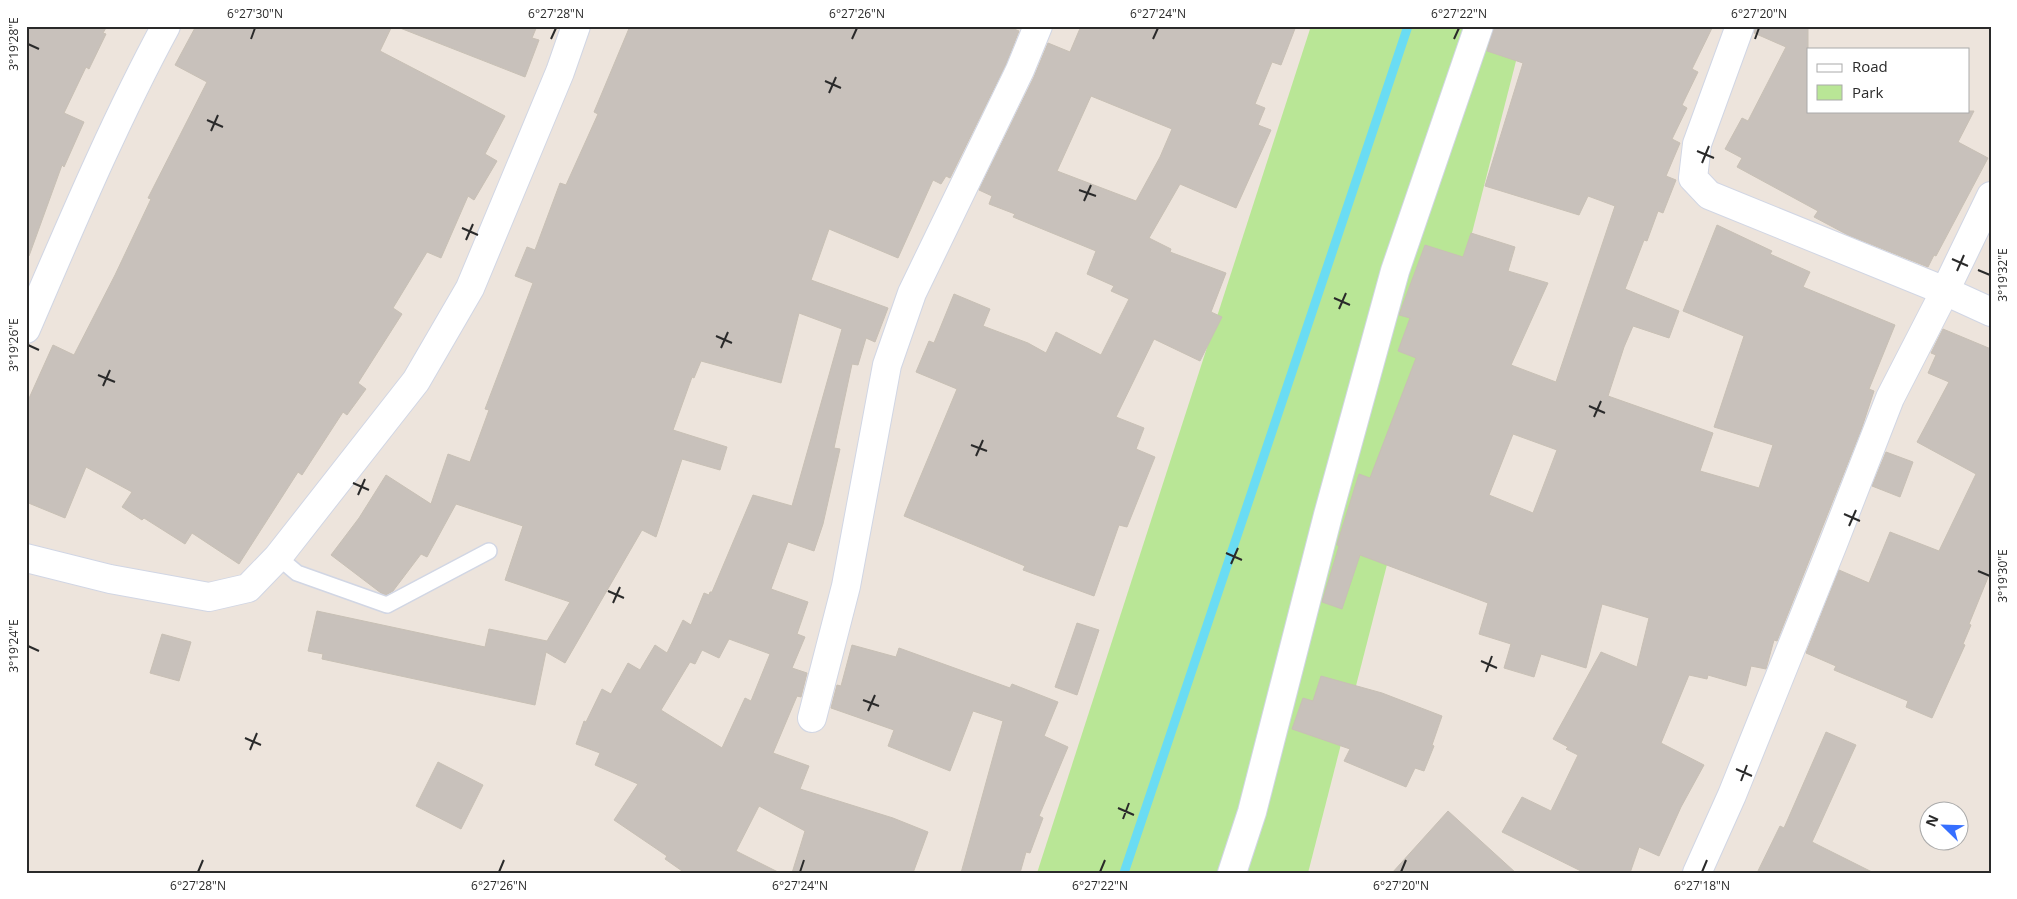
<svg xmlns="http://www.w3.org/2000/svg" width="2017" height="899" font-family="'Open Sans',sans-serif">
	<rect width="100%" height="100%" fill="#ede4dc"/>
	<path fill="#b9e696" d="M1311,26h214l-217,847h-271z"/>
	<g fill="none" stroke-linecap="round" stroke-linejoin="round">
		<path stroke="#6adcf3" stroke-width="9" d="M1124,873l284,-847"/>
	</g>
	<g fill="#c8c1bb" stroke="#c8c0b5" fill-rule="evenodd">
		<path d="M26,26h81l-4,7 3,1 -17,35 -3,-2 -22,46 20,9 -20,45 -2,-2 -33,91 -3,-1z"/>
		<path d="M196,26h196l-12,25 125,65 -20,38 12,7 -23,39 -6,-4 -27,62 -14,-6 -34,56 9,6 -44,69 8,6 -19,26 -4,-3 -41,63 -4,-3 -59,92 -47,-31 -7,11 -41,-26 -2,2 -20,-13 10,-15 -46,-25 -21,51 -39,-16v-97l27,-60 21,10 41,-80 36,-76 -3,-1 59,-116 -32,-17z"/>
		<path d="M400,26h137l-5,12 7,2 -14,37 -125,-49z"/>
		<path d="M630,26h377l12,5 -13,33 -56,114 -4,-2 -5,8 -8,-4 -35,78 -69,-29 -18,51 77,28 -13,34 -9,-4 -8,27 -6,-1 -18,84 6,1 -17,75 -9,27 -26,-9 -17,47 37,13 -11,32 8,3 -13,31 15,5 -6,24 -4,-1 -24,57 36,13 -9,23 93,29 35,14 -15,41h-121l13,-42 -46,-25 -23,45 44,22h-95l-20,-14 2,-3 -53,-36 24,-36 -43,-19 5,-12 -24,-9 8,-23 2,1 16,-33 9,5 17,-31 12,7 15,-25 12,8 16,-33 8,5 13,-32 5,2 1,-3h2l41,-97 39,11 50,-177 -43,-16 -18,70 -80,-22 -7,17 -2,-1 -19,53 54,17 -7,23 -38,-11 -26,78 -14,-7 -77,133 -19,-11 -11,53 -213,-46 1,-5 -15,-3 9,-40 168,36 4,-18 58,12 23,-39 -65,-22 18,-54 -67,-22 -29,53 -6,-3 -28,37 -7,4 -5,-2 -50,-38 28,-37 27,-43 45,29 17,-50 22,8 19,-52 -4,-1 48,-126 -18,-7 12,-29 8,3 25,-67 6,2 32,-71 -4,-2zM729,639l41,15 -19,47 -6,-3 -23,50 -61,-38 29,-48 5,2 7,-14 17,8z"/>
		<path d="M1081,26h215l-15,39 -9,-3 -17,42 10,4 -7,17 13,5 -35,78 -56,-24 -31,54 22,11 -1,3 56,21 -15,39 11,5 -22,44 -46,-22 -38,78 28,11 -8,21 19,8 -28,70 -8,-2 -25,71 -71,-26 2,-4 -121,-50 53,-127 -41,-17 13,-31 5,2 20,-49 36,15 -7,17 45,17 18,10 10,-21 45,23 28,-56 -18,-8 3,-5 -27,-12 9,-23 -83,-34 2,-3 -26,-10 3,-8 -13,-6 55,-113 14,-34 22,9zM1091,96l81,33 -12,28 -24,44 -79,-30z"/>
		<path d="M1494,26h219l-21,43 6,3 -16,33 5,3 -15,31 8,4 -14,33 10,4 -13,33 -5,-2 -11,30 -3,-1 -19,49 54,22 -10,27 -36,-12 -9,21 -16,49 105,37 -13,38 59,17 14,-43 -59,-18 30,-91 -61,-25 34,-86 55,26 -2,3 40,18 -7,15 92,38 -26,64 5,2 -13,39 -84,211 -3,-1 -8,29 -15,-3 -5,20 -38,-11 -1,4 -18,-4 -28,68 43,22 -23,42 -22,49 -20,-9 -9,26h-45l-83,-41 20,-35 29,14 27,-56 -12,-6 2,-2 -15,-8 48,-87 36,15 12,-49 -47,-14 -16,64 -45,-14 -7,23 -30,-9 7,-24 -32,-10 9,-31 -128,-48 -18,54 -20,-7 17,-56 -2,-1 1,-4 21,-67 11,4 46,-120 -18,-7 12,-33 -11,-3 26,-70 38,12 8,-24 44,14 -7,24 40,12 -37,82 45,17 59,-176 -27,-10 -9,19 -94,-29 38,-123 -36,-12zM1513,434l44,16 -24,63 -44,-18z"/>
		<path d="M1755,26h53v85h166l-16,31 30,16 -52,98 -2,-1 -6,12 -80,-32 -34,-18 4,-6 -81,-44 5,-9 -17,-9 17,-31 6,3 38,-74 -32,-14z"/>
		<path d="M1943,329l48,20v221l-22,54 2,1 -8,19 2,1 -33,73 -26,-11 2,-6 -74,-31 2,-4 -30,-13 33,-83 30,13 21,-51 49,19 37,-77 -59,-32 32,-60 -21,-9 8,-18 -5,-2z"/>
		<path d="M1886,452l27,10 -13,35 -28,-11z"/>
		<path d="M1077,623l22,7 -22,65 -22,-8z"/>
		<path d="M162,634l29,8 -12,39 -29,-8z"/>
		<path d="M852,645l44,12 3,-9 111,40 2,-4 46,18 -14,34 24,11 -29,69 4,2 -13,35 -4,-1 -6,21h-59l42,-152 -30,-10 -23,60 -62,-25 6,-16 -63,-22 6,-23 4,1z"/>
		<path d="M1321,676l61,17 60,23 -10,29 2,1 -10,25 -9,-3 -9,19 -62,-26 6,-12 -58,-20 11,-31 10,3z"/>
		<path d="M1826,732l30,13 -44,97 62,31h-117l23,-47 4,2z"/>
		<path d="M438,762l45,23 -22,44 -45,-23z"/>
		<path d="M1448,811l68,62h-124z"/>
	</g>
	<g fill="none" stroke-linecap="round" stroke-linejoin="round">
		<defs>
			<path id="lane" d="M278,557l19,16 90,32 102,-54"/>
			<g id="street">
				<path d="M1740,26l-43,118 -4,34 16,17 236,96 46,21"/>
				<path d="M26,329c44,-102 87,-205 140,-303"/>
				<path d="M26,558l84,21 99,18 39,-9 30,-31 138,-176 54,-93 90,-216 16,-46"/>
				<path d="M812,718l34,-132 41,-221 25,-72 108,-223 18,-44"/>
				<path d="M1232,873l20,-61 76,-297 67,-244 84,-245"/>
				<path d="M1697,873l35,-78 101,-251 57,-146 55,-107 46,-95"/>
			</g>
		</defs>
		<use href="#lane" stroke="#d1d6e4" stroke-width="18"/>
		<use href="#street" stroke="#d1d6e4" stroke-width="30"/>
		<use href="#lane" stroke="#fff" stroke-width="15"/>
		<use href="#street" stroke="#fff" stroke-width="28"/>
	</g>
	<path fill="none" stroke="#2a2a2a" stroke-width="2" d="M251,39l4,-11M551,39l5,-11M852,39l5,-11M1153,39l5,-11M1454,39l5,-11M1755,39l4,-11M28,44l11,5M825,81l16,7M829,93l7,-16M207,120l16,7M211,131l7,-16M1697,151l17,7M1702,163l7,-17M1079,190l17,6M1084,201l7,-16M462,228l16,7M466,240l7,-16M1952,259l16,7M1978,270l12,5M1957,271l7,-16M1334,298l16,7M1339,309l7,-16M716,336l16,7M28,345l11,5M721,348l7,-16M98,375l17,7M103,386l7,-16M1589,406l16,7M1594,417l7,-16M971,445l16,6M976,456l7,-16M353,483l16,7M358,495l7,-16M1844,514l16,7M1849,526l7,-16M1226,553l16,7M1231,564l7,-16M1978,571l12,5M608,591l16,7M613,603l7,-16M28,646l11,5M1481,661l16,7M1486,672l6,-16M863,700l16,6M868,711l7,-16M245,738l16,7M250,750l7,-17M1736,769l16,7M1741,781l6,-16M1118,808l16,7M1123,819l6,-16M198,872l5,-12M499,872l5,-12M800,872l4,-12M1100,872l5,-12M1401,872l5,-12M1702,872l5,-12"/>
	<rect width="2017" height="899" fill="none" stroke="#ffffff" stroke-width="55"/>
	<rect x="1807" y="48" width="162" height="65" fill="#ffffff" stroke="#aaaaaa"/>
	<rect x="1817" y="64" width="25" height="8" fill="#ffffff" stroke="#aaaaaa"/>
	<text x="1852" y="72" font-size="15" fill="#2a2a2a">Road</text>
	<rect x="1817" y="85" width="25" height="15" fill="#b9e696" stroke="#aaaaaa"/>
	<text x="1852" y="98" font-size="15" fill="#2a2a2a">Park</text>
	<g transform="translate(1944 826) rotate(293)"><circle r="24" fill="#ffffff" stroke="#aaaaaa"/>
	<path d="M0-4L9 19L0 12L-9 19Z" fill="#366fff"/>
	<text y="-8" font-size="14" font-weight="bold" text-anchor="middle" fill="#2a2a2a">N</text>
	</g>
	<rect x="28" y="28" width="1962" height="844" fill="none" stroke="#2a2a2a" stroke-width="2"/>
	<g font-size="12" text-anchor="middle" fill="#2a2a2a">
		<text x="255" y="18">6°27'30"N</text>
		<text x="556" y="18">6°27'28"N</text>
		<text x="857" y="18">6°27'26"N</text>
		<text x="1158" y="18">6°27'24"N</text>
		<text x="1459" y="18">6°27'22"N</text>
		<text x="1759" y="18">6°27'20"N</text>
		<text transform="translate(14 44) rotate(-90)" y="4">3°19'28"E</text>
		<text transform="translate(2003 275) rotate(-90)" y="4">3°19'32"E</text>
		<text transform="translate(14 345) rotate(-90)" y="4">3°19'26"E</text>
		<text transform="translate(2003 576) rotate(-90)" y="4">3°19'30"E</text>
		<text transform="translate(14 646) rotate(-90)" y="4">3°19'24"E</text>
		<text x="198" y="890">6°27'28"N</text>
		<text x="499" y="890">6°27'26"N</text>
		<text x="800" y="890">6°27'24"N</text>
		<text x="1100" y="890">6°27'22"N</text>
		<text x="1401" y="890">6°27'20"N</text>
		<text x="1702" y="890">6°27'18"N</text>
	</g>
</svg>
